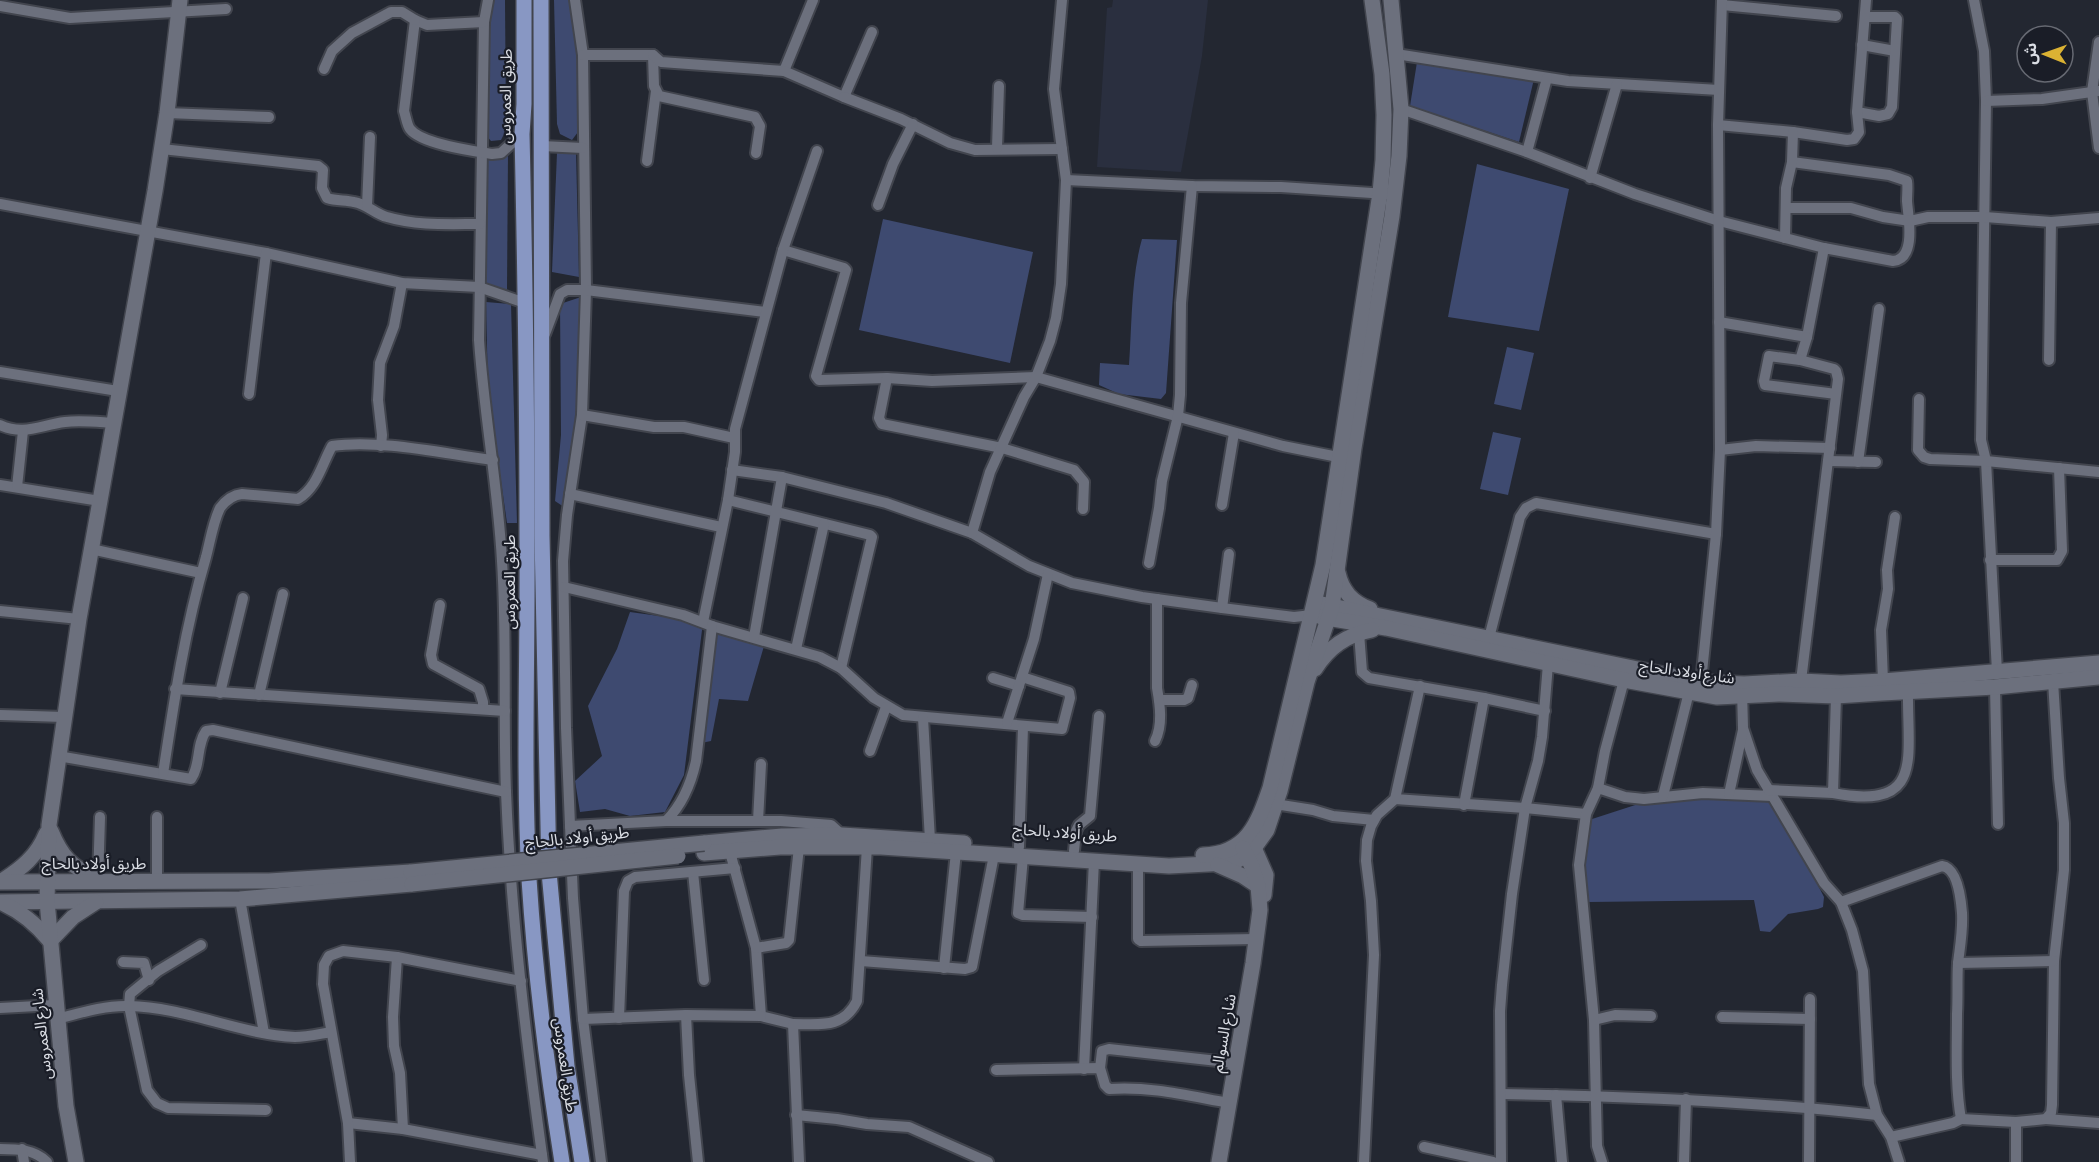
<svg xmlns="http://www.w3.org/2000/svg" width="2099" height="1162" font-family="'Asap Condensed','Noto Sans Arabic',sans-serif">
	<rect width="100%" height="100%" fill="#232731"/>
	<path fill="#2a2f3f" d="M1113,0h95l-6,56 -21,116 -84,-5 10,-159 5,-1z"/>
	<g fill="#3e4a70">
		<path d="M492,0h13l1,130 -5,10 -10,1 -5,-6 3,-115z"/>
		<path d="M554,0h16l9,68 -1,64 -6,8 -12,-6 -3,-10z"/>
		<path d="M1417,62l117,17 -15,63 -109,-36z"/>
		<path d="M508,152l-1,138 -22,-4v-129z"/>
		<path d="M576,152l3,125 -27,-5 5,-119z"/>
		<path d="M1477,164l92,25 -30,142 -91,-14z"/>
		<path d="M883,219l150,33 -23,111 -151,-33z"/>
		<path d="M1142,239l35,1 -11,153 -5,6 -42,-5 -20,-9 1,-22 29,2c3,-40 2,-88 13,-126z"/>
		<path d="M581,297l-4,116 -6,32 -7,62 -9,-6 6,-66 -1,-131z"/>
		<path d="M486,302l25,2 6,219h-10l-19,-132z"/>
		<path d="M1507,347l27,6 -13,57 -27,-6z"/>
		<path d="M1493,432l28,6 -13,57 -28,-6z"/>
		<path d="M630,612l73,10 -19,153 -19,37 -35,4 -25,-7 -25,3 -5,-31 27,-25 -14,-50 29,-57z"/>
		<path d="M714,630l50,16 -16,55 -29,-2 -8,42 -10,2z"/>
		<path d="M1663,796h109l52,101 -1,10 -5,2 -30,5 -18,18 -10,-1 -6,-31 -165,2 -5,-42 5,-40z"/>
	</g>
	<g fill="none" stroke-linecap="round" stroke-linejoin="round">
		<defs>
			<g id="street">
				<path d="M488,0l-4,22 -5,318c5,74 19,147 23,221 5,77 1,154 4,231 5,124 20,247 37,370"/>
				<path d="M575,0l8,55 3,235 -4,125 -15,100 -4,46 3,167 7,170 10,121 18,143"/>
				<path d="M1974,0l10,51 2,50 -5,339 5,21 11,211"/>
				<path d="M1722,5l114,11"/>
				<path d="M0,6l70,12 156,-9"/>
				<path d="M484,22l-57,3 -12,-5 -11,91c2,6 3,14 6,18 11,15 63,22 82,25l9,-1 21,-19"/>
				<path d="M2099,42l-7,50 7,56"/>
				<path d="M1862,45l33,6"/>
				<path d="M1396,54l172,27 151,9"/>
				<path d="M583,55h70l1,31 5,10 96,21 5,9 -4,27"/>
				<path d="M653,55l8,7 123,9 29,-71"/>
				<path d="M324,69l8,-18 20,-18 39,-21h11l13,8"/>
				<path d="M784,71l60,26 28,-65"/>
				<path d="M844,97l57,22 49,24 25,7 87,-1"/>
				<path d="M1986,101l56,-2 57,-8"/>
				<path d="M1401,109l126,43 108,42 84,27 105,27 69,13c24,-2 15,-45 14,-60 0,-7 1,-14 0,-20l-18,-6 -97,-13"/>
				<path d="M1857,112l22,4 9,-2 4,-7 5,-88 -2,-2h-29"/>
				<path d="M167,113l102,4"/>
				<path d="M1718,125l75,7 54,8 7,-1 5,-7 -2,-20 9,-112"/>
				<path d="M542,146l41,2"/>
				<path d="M997,148l2,-62"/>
				<path d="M162,149l156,17 5,4 -1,18 5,10c9,3 18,2 27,4 13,2 21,12 33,15 30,9 62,7 93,7"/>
				<path d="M1527,152l20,-74"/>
				<path d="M647,161l9,-70"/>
				<path d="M1590,178l27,-94"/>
				<path d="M1066,180l126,6 89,1 106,7"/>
				<path d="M0,204l266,49 136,30 77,4 46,16"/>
				<path d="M878,205l15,-41 20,-40"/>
				<path d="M367,206l3,-69"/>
				<path d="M1786,208h65l32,9 27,4 18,-4h57l66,5 48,-4"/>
				<path d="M1785,238l1,-50 6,-26 1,-30"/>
				<path d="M783,250l61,18 2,2 -30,106 3,4 68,-2 45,3 104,-4 247,69 55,11"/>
				<path d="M1719,322l88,15 17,-89"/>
				<path d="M545,334l15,-40 7,-4h19l179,22"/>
				<path d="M1800,360l7,-23"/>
				<path d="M2049,360l2,-138"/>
				<path d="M0,372l118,19"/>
				<path d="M887,378l-8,40 3,6 120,24 72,22 10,12 -1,27"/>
				<path d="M249,394l17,-141"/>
				<path d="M1919,399l-1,51 6,7 6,2 56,2 113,11"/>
				<path d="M582,415l72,12h30l50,11"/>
				<path d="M0,425c24,11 40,0 65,-3 15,-2 32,0 48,1"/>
				<path d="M381,446l1,-11 -4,-35 2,-37 14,-37 8,-43"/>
				<path d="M1720,450l36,-4 74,2"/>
				<path d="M1828,461l48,1"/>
				<path d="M1858,462l21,-153"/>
				<path d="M732,470l50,7 104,26 86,30 57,33 43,17 70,14 80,11 72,9 18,-2"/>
				<path d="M0,485l100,16"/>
				<path d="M17,487l6,-56"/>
				<path d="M570,494l151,33"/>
				<path d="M728,500l142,35 2,2 -31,131"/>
				<path d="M1222,505l12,-72"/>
				<path d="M972,533l18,-61 34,-75 12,-20 14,-36 6,-23 5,-34 5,-104 -12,-91 8,-89"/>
				<path d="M91,549l110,24"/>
				<path d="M1990,560h67l5,-9 -3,-83"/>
				<path d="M1149,563l10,-55 3,-27 16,-65 2,-21 1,-92 11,-117"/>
				<path d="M564,587l119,28 29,11 108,31 21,11 33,30 29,17 159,14 8,-31 -1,-6 -47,-15"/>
				<path d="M440,605l-9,50 2,9 46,25 4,13v7"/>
				<path d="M1222,608l7,-54"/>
				<path d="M0,611l79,8"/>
				<path d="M703,622l25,-122 7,-48v-23l48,-179 34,-99"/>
				<path d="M1359,633l3,39 7,6 115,20 61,13"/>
				<path d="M754,637l28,-160"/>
				<path d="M1489,638l31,-121 6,-9 10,-5 180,31"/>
				<path d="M796,649l28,-125"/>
				<path d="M993,678l26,8"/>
				<path d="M1801,681l37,-302 -2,-8 -2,-2 -34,-9 -31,-4 -5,25 1,4 71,9"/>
				<path d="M1883,681l-2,-51 7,-41 -1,-19 8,-53"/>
				<path d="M1701,682l15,-148 4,-84 -2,-325 4,-125"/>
				<path d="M1995,687l3,137"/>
				<path d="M175,689l330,22"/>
				<path d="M1742,690l1,38 14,42 67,113 17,19 11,28 11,41 6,113 8,31 14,22 8,25"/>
				<path d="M220,693l23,-95"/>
				<path d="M259,695l24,-101"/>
				<path d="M1159,700h25l4,-2 4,-13"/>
				<path d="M0,715l64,2"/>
				<path d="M923,718l7,122"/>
				<path d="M1007,723l27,-84 14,-65"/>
				<path d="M1155,741c8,-16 5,-36 2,-53v-89"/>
				<path d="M870,751l16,-44"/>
				<path d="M58,756l133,23c10,-14 5,-34 15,-48l7,-1 293,62"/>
				<path d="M163,774c11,-73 22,-146 43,-217 4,-15 7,-35 14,-49 6,-8 12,-13 22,-14l56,5c19,-11 24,-35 34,-53 48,-7 113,8 161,14"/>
				<path d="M1598,788l27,9 19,2 59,-6 69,3"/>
				<path d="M1768,790l65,3 3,-97"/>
				<path d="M1833,793c92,18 74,-35 75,-102"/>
				<path d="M1729,794l14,-64"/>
				<path d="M1663,796l26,-104"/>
				<path d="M1395,799l130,9 61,6"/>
				<path d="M1275,804l38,6 20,6 41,4"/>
				<path d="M1464,805l20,-107"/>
				<path d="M157,817v64"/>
				<path d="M666,821c17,-17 25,-37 30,-60l16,-135"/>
				<path d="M758,821l3,-57"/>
				<path d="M570,826l96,-5h115l50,4 11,10"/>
				<path d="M1019,847l4,-120"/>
				<path d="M1074,851l2,-20 3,-6 11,-9 9,-100"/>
				<path d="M730,852l26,96 5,68 32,8"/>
				<path d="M1023,857l-5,56 5,2 69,2"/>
				<path d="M1138,864v75l3,2 115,-2"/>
				<path d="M693,872l11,108"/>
				<path d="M98,881l2,-64"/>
				<path d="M240,899l24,134"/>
				<path d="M1841,902l101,-36c16,2 19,34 20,47 1,18 -2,33 -4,50 -1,17 0,34 -1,51 0,34 -2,71 4,105l55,3 30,-3 5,-6 1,-8 2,-144 10,-91v-47l-5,-45 -6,-97"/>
				<path d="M201,945l-43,26 -28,23 -1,12 18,84 10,13 11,5 98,2"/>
				<path d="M756,948l30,-5 3,-3 10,-93"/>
				<path d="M397,957l-4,60 1,29 6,27 3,56"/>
				<path d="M861,961l104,8 7,-2 22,-112"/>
				<path d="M123,962l21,1 5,17"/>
				<path d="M1958,963l96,-2"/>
				<path d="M944,968l12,-116"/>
				<path d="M0,1008l55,-3"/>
				<path d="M686,1015l3,60 9,87"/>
				<path d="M1722,1017l88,2"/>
				<path d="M619,1018l5,-127 4,-10 7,-4 100,-9"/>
				<path d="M57,1019c23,-6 48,-14 72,-13 56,1 109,28 166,31 12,0 24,-3 36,-5"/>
				<path d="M583,1019l103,-4 75,1"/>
				<path d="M1594,1020l21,-5 36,1"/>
				<path d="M1100,1068l2,-17 7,-2 127,14"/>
				<path d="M1084,1069l10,-208"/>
				<path d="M996,1070l104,-2 5,17 4,4c42,-3 80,7 120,14"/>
				<path d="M1501,1094c126,2 251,7 376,21"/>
				<path d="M1556,1095l6,67"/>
				<path d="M796,1115l41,4 30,5 42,3 79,35"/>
				<path d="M2046,1119l53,4"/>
				<path d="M2016,1122v40"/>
				<path d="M348,1123l55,6 139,26"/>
				<path d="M1891,1137l62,-14 8,-4"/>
				<path d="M1424,1147l69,15"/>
				<path d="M0,1149c17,0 34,0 47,13"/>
				<path d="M22,1149l2,13"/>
				<path d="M350,1162l-2,-39 -25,-139 1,-19 5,-9 14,-5 54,6 124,24"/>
				<path d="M799,1162l-6,-138c27,0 50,5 64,-23l10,-154"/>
				<path d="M1364,1162l10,-207 -3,-54 -5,-40 1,-21 4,-14 6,-11 18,-16 25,-113"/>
				<path d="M1501,1162l-1,-151 2,-26 10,-91 13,-86 13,-47 4,-24 6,-73"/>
				<path d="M1602,1162l-5,-16 -3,-126 -15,-155 7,-51 12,-26 7,-37 19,-71"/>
				<path d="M1684,1162l2,-63"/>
				<path d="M1809,1162l1,-163"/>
			</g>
			<g id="secondary">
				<path d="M1338,573c4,18 14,29 32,36"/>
				<path d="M1322,604l379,78 43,2 57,-3 40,2 42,-2 216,-18"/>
				<path d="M1321,617l65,11 238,52 93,17 62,-3 57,2 46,-3 113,-6 104,-10"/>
				<path d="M1315,669c14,-22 31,-34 57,-39"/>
				<path d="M51,831c11,27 20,34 45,49"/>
				<path d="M704,843l78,-7 60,-1 122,8"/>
				<path d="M1255,850l11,25 -2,20"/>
				<path d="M704,853l76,-6h101l288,19 59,-3 10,-3 16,-12 13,-18 13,-39 27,-109 25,-75 22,-159 38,-232 7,-60 2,-47 -10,-109"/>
				<path d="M1203,855c44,-1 55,-32 67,-67l53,-223 57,-372 3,-33 1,-45 -2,-41 -10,-74"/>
				<path d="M1218,865l25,11 15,10"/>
				<path d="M2,881c20,-13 35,-25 44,-47"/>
				<path d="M0,882l269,-1 142,-9"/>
				<path d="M0,902l240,-3 172,-15"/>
				<path d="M2,903c20,9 34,21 48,38l23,-24 23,-15"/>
				<path d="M76,1162l-10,-56 -19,-205 2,-76 30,-206 76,-428 12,-78 13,-113"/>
				<path d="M1219,1162l34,-199 7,-53 -2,-24 -6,-19 -9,-19"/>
			</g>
			<g id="primary">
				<path d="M524,0v104l-2,30c3,135 5,270 5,404 1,114 -4,228 2,341 6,95 18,189 33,283"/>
				<path d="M541,0l1,536 7,336 18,194 15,96"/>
			</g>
		</defs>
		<use href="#street" stroke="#42454e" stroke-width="14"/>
		<use href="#secondary" stroke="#42454e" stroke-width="18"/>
		<use href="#primary" stroke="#42454e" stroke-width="18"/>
		<use href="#street" stroke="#6c707d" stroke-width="10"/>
		<use href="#secondary" stroke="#6c707d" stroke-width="15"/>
		<use href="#primary" stroke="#8897c3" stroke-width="15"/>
		<defs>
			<g id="secondary-bridge">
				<path d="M411,872l293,-29"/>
				<path d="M412,884l266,-28"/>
			</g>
		</defs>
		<use href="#secondary-bridge" stroke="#42454e" stroke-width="18" stroke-linecap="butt"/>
		<use href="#secondary-bridge" stroke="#6c707d" stroke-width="15"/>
	</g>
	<g text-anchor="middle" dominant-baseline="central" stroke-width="4.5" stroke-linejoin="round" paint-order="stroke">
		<g font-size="16" fill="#dadde4" stroke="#1a1d27">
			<text transform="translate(505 96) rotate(-89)">طريق العمروس</text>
			<text transform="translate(509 582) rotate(-90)">طريق العمروس</text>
			<text transform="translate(1687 671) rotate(8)">شارع أولاد الحاج</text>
			<text transform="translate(1065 832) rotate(4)">طريق أولاد بالحاج</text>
			<text transform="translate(577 837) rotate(-6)">طريق أولاد بالحاج</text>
			<text x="94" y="863">طريق أولاد بالحاج</text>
			<text transform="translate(1223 1033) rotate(-80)">شارع السوالم</text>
			<text transform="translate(41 1034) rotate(-96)">شارع العمروس</text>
			<text transform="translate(566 1065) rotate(82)">طريق العمروس</text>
		</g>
	</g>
	<g transform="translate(2045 54) rotate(271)"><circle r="28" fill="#1a1d27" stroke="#676a73" stroke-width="1.5"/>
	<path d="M0-4.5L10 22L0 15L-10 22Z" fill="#dbb233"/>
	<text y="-9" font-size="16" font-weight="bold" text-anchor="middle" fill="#dadde4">ش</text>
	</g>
</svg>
